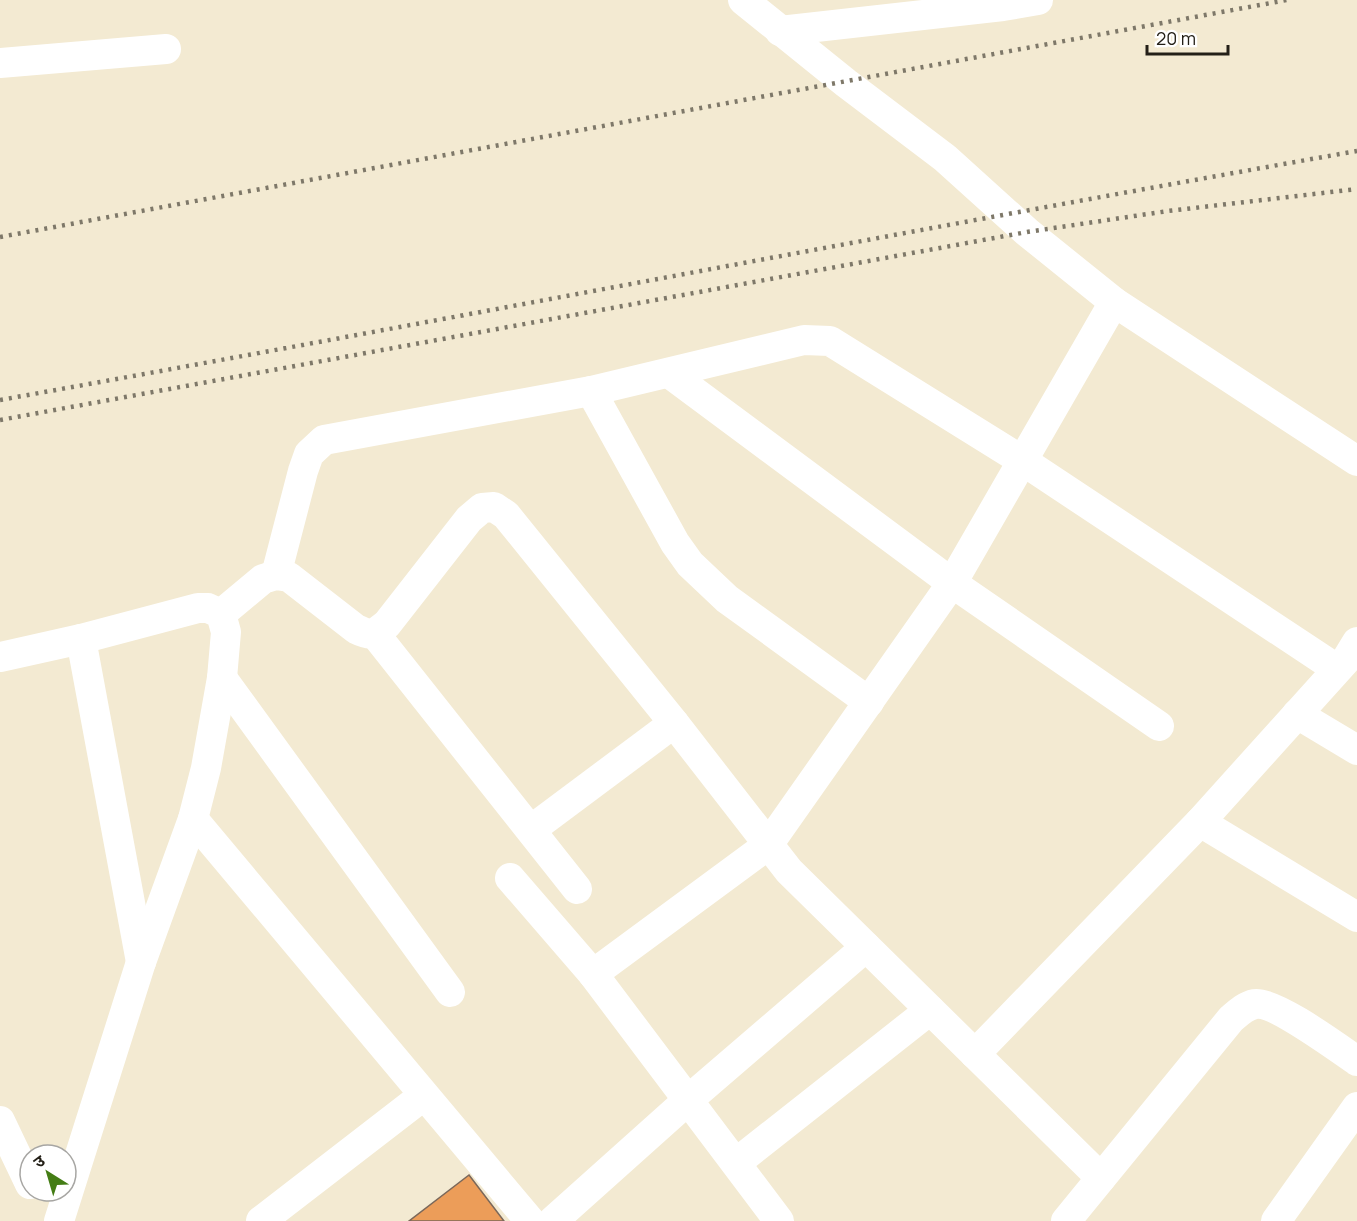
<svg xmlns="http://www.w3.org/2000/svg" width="1357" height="1221" font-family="Manrope,'Noto Sans Devanagari',sans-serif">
	<rect width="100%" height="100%" fill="#f3ead2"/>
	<path fill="#ec9d59" stroke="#7b685a" stroke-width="1.5" d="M469,1175l35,46h-95z"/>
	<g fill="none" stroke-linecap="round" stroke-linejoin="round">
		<g stroke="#fff" stroke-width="30">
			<path d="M743,0l103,83 99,75 82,74 87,70 243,159"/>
			<path d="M780,31l223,-25 35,-6"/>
			<path d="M0,63l166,-14"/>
			<path d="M669,373l283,210 207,143"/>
			<path d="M591,391l84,152 15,21 37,35 142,103"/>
			<path d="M276,575l27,-104 6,-17 15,-14 267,-49 213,-51 26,1 193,120 314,208"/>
			<path d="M221,614l42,-35 13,-4 13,2 67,52c16,8 18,5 31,-5l82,-105 13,-11 12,-1 12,8 168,208 115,148 312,307"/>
			<path d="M375,634l202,255"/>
			<path d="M81,639l60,323"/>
			<path d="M0,657l81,-18 117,-31h10l13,6 5,18 -4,46 -16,90 -13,51 -52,143 -82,259"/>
			<path d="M222,678l228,314"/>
			<path d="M1297,714l60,36"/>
			<path d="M193,819l337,402"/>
			<path d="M1200,822l157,95"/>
			<path d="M532,829l142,-106"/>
			<path d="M510,878l83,96 186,247"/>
			<path d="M593,974l175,-129 184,-262 162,-281"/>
			<path d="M975,1054l225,-232 146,-162 11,-18"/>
			<path d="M0,1121l30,63"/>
			<path d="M736,1163l194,-153"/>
			<path d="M261,1221l162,-125"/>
			<path d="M553,1221l134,-120 179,-154"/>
			<path d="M1066,1221l165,-202c7,-6 14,-13 24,-15 19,-3 83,44 102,57"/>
			<path d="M1276,1221l81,-114"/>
		</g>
		<g stroke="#7e7869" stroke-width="4.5" stroke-dasharray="3 6" stroke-linecap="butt">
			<path d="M0,237l1287,-237"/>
			<path d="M0,400c453,-81 904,-169 1357,-249"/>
			<path d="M0,420l1027,-188 141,-21 189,-22"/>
		</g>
	</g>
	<g transform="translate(48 1173) rotate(323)"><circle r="28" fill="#ffffff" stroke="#a7a6a3" stroke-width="1.5"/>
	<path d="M0-4.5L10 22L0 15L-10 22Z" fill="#447d15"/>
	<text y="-9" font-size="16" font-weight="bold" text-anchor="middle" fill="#242018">उ</text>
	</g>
	<path d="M1147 45v9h81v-9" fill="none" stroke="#242018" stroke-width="3"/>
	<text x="1156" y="45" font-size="18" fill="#242018" stroke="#ffffff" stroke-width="4.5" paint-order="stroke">20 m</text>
</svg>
